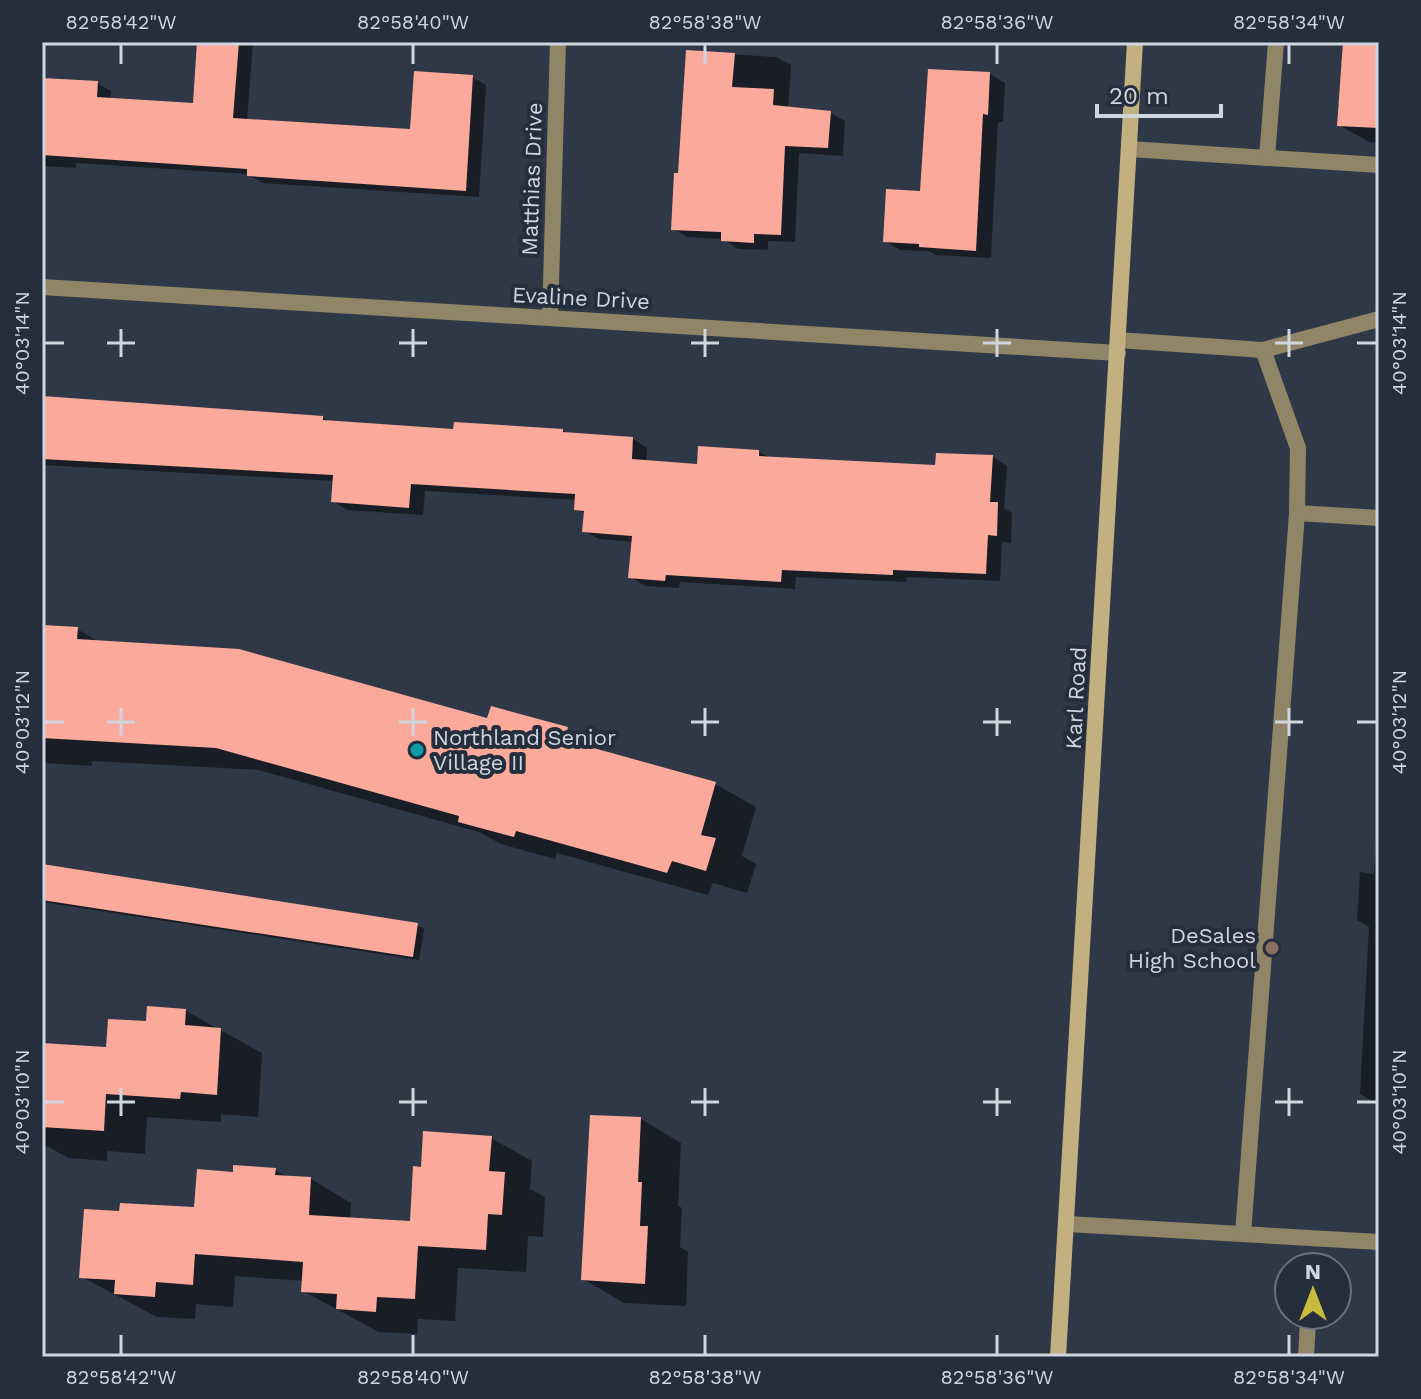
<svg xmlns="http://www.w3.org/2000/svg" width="1421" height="1399" font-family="'Work Sans',sans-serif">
	<rect width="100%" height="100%" fill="#2f3847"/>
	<g fill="#0007">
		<path d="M199,42h54l-6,79 165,10 60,-54 14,8 -7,112 -216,-14 -16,-9 -171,-11v5l-34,-2v-86l55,3 14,8v9l84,5z"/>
		<path d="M1345,42h34v101l-10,-1 -30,-17z"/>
		<path d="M688,52l88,5 15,8 -3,44 42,4 15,8 -2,35 -44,-3 -4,89 -27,-1v9l-30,-1 -15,-10 -35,-2 -15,-8 7,-54z"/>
		<path d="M930,71l60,3 15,9 -2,39h-5l-7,136 -55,-3 -7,-4 -29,-1 -15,-9 37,-47z"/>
		<path d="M42,399l281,19 9,5 123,8h108l7,4 63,4 14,9 -1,14 53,4 60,-14 11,6 167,9 56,-10 14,9 -3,42 8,5 -1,30 -9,-1 -2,39 -93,-4 -1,5 -110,-5 -1,12 -115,-7 -1,6 -34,-2 -14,-9 2,-35 -34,-3 -15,-8 2,-17 -10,-5 1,-9 -152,-9 -2,24 -76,-5 -14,-9 1,-20 -292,-16z"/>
		<path d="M42,627l35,2 24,14 387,78 79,8 41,24 107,31 41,23 -14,49 14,8 -9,29 -34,-10 -5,12 -151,-42 -2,6 -54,-15 -22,-12 -220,-62 -167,-9v5l-50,-3z"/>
		<path d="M1379,789v316l-19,-11 9,-167 -12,-7 3,-48 14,2z"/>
		<path d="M42,866l375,59 7,4 -5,31 -377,-58z"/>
		<path d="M186,1011l76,42 -4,64 -37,-3v8l-74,-5 -2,37 -38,-3v10l-39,-3 -19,-11h-7v-102l66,4 40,-25z"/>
		<path d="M641,1119l40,24 -3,63 4,2 -2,39 8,5 -2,54 -62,-3 -41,-24z"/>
		<path d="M491,1138l41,23 -2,28 15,8 -2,40 -15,-1 -2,36 -68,-4 -3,53 -37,-2 -1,15 -38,-2 -76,-41 1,-10 -69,-5 -2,31 -37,-3 -1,15 -38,-2 -75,-40 39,-64 75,-3 39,-36 40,-4 15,8 21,1 40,24 -1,16 62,4 11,-54z"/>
	</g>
	<g fill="#faa99b">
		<path d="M197,42h42l-6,76 177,11 4,-58 59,4 -7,116 -219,-15v-7l-205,-14v-77l56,3 -1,16 96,6z"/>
		<path d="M1343,42h36v86l-42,-2z"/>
		<path d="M686,50l49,3 -3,34 42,2 -1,16 58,6 -3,37 -43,-2 -4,89 -27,-1v9l-33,-2v-9l-50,-2 3,-57h4z"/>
		<path d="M928,69l62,3 -2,43 -5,-1 -7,137 -57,-4v-3l-36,-2 3,-53 34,2z"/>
		<path d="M42,396l281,20v4l130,9 1,-7 109,7v3l70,5 -1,22 65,5 1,-18 61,4v6l176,9 1,-12 57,2 -3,47h8l-1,34 -9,-1 -2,39 -93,-4v5l-111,-5 -1,12 -115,-7 -1,6 -37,-3 4,-42 -50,-4 2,-21 -10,-1 1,-16 -164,-10 -2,24 -78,-6 2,-27 -291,-16z"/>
		<path d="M42,625l36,2 -1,12 162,10 248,69 4,-12 77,21 -3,13 151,42 -15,53 15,3 -10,33 -34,-10 -5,12 -151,-42 -2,6 -56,-15 1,-6 -243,-68 -174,-10z"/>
		<path d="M42,864l376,59 -5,34 -371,-57z"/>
		<path d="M147,1006l39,3 -1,16 36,3 -4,67 -36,-3 -1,7 -74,-5 -2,37 -62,-4v-84l64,4 2,-28 38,2z"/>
		<path d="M590,1115l51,2 -3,65h4l-2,44h8l-3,58 -64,-4z"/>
		<path d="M423,1131l69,5 -3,35 16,1 -3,43 -14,-1 -2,36 -68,-4 -3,53 -38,-2 -1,15 -40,-3 1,-15 -36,-2 2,-30 -108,-8 -2,31 -37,-3 -1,15 -41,-3 1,-14 -36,-2 5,-69 35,2 1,-8 74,4 3,-38 36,3v-7l43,3 -1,7 36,2 -2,38 101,6 3,-55 8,1z"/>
	</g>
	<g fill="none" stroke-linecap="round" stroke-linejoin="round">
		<g stroke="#908567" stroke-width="16">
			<path d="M1129,149l250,16"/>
			<path d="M1267,158l9,-116"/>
			<path d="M1118,340l145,10 35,98 -1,65 82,5"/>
			<path d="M1263,350l116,-31"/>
			<path d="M1067,1224l312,18"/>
			<path d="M1243,1234l54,-721"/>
			<path d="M1306,1357l2,-36"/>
		</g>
		<g stroke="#908567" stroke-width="16">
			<path d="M42,287l1076,66"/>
			<path d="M550,318l8,-276"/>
		</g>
		<path stroke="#c3b080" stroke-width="16" d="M1058,1357l77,-1315"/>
	</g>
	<path fill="none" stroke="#d0d6df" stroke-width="3" d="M121,44v20M413,44v20M705,44v20M997,44v20M1289,44v20M121,329v28M413,329v28M705,329v28M997,329v28M1289,329v28M44,343h20M107,343h28M399,343h28M691,343h28M983,343h28M1275,343h28M1357,343h20M121,708v28M413,708v28M705,708v28M997,708v28M1289,708v28M44,722h20M107,722h28M399,722h28M691,722h28M983,722h28M1275,722h28M1357,722h20M121,1088v28M413,1088v28M705,1088v28M997,1088v28M1289,1088v28M44,1102h20M107,1102h28M399,1102h28M691,1102h28M983,1102h28M1275,1102h28M1357,1102h20M121,1335v20M413,1335v20M705,1335v20M997,1335v20M1289,1335v20"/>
	<circle fill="#0f9aa8" stroke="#252e3c" stroke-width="3" cx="417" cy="750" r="8"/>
	<circle fill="#8d6e63" stroke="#252e3c" stroke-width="3" cx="1272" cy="948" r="8"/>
	<g text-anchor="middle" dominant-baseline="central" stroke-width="8" stroke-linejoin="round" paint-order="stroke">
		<g font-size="22" fill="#d0d6df" stroke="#252e3c">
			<text transform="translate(532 179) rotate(-88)">Matthias Drive</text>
			<text transform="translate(581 298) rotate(3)">Evaline Drive</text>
			<text transform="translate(1076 698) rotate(-87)">Karl Road</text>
		</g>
		<g font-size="22" fill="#d0d6df" stroke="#252e3c" text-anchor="start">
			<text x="433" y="737">Northland Senior<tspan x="433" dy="25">Village II</tspan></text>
			<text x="1256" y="935" text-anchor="end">DeSales<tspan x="1256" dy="25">High School</tspan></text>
		</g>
	</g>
	<rect width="1421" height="1399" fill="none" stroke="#252e3c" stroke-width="88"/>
	<g transform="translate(1313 1291)"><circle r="38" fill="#252e3c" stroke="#69717d" stroke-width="2"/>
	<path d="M0-6L14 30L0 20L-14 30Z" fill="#c8bb3b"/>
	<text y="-12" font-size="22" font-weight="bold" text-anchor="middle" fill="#d0d6df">N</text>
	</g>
	<path d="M1097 104v12h124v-12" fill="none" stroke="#d0d6df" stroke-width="4"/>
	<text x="1109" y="104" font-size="24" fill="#d0d6df" stroke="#252e3c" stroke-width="6" paint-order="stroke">20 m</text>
	<rect x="44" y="44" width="1333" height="1311" fill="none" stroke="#d0d6df" stroke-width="3"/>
	<g font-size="20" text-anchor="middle" fill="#d0d6df">
		<text x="121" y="29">82°58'42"W</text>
		<text x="413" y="29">82°58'40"W</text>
		<text x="705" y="29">82°58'38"W</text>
		<text x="997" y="29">82°58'36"W</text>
		<text x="1289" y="29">82°58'34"W</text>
		<text transform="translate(22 343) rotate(-90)" y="7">40°03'14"N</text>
		<text transform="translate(1399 343) rotate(-90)" y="7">40°03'14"N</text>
		<text transform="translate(22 722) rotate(-90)" y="7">40°03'12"N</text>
		<text transform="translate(1399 722) rotate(-90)" y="7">40°03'12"N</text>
		<text transform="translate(22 1102) rotate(-90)" y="7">40°03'10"N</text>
		<text transform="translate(1399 1102) rotate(-90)" y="7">40°03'10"N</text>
		<text x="121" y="1384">82°58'42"W</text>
		<text x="413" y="1384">82°58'40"W</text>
		<text x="705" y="1384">82°58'38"W</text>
		<text x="997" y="1384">82°58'36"W</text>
		<text x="1289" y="1384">82°58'34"W</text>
	</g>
</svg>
